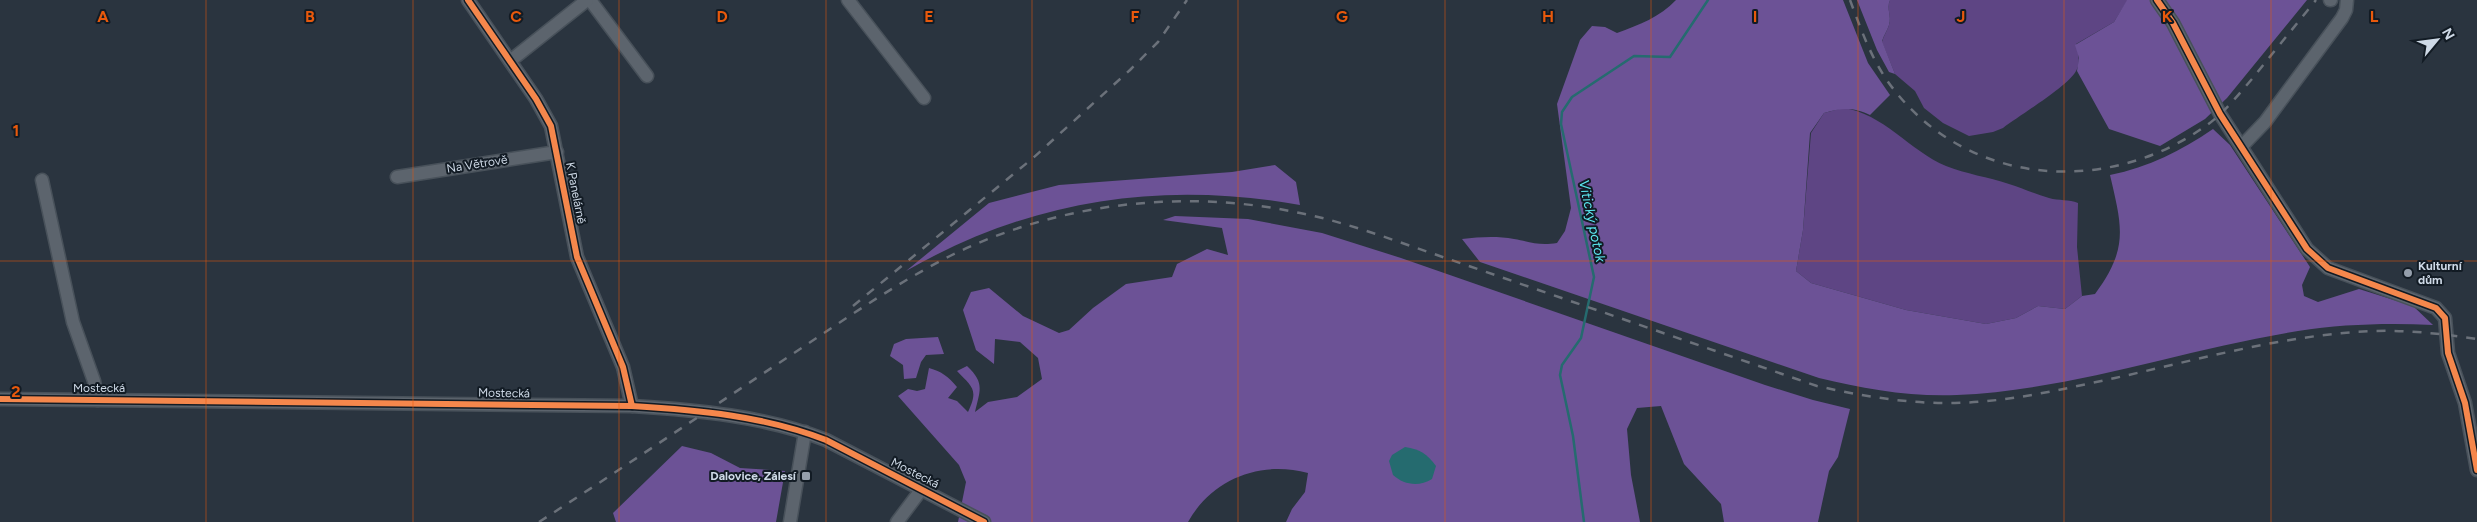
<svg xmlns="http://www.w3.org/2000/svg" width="2477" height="522" font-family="Figtree,sans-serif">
	<rect width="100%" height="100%" fill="#2a343f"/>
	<g fill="#5e4584">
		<path d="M1890,0h237v1l-13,21 -38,22c2,8 5,19 0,27 -9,16 -56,44 -73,57l-10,4 -24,4 -26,-13 -19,-15 -9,-17 -20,-17 -13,-32c2,-7 5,-11 7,-17 3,-9 -3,-15 1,-25z"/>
		<path d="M1843,108c40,5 67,43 103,58 20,8 42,11 63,18 13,4 26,10 40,14 10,3 20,1 29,5l-1,44 5,49 -17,13 -27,-3 -22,12 -30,6 -80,-14 -95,-27 -15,-12 7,-41 8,-97 13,-20z"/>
	</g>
	<g fill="#6c5296">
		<path d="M1676,0h167l25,63 22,32 -20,20c-17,-8 -28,-7 -46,-2l-14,20 -7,97 -7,41 15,12 95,27 80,14 30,-6 22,-12 27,3 17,-13 13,-2c34,-46 27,-67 15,-119 39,-8 71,-24 103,-46l17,16 80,122 -8,18 2,11 14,6 41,-13 54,17 20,19c-45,-2 -90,-1 -135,6 -114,18 -225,59 -341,64 -47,2 -93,-6 -138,-17l-339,-116 -18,-23c18,-2 35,-3 52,0 17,3 25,7 43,4l8,-12 6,-23 -14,-104 23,-64 12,-14 13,1 12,6c22,-8 43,-16 59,-33z"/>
		<path d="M1857,0h33c-4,9 2,16 -1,25 -2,6 -5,10 -7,16l13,33 -6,-2 -12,-22z"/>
		<path d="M2127,0h180l-80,98 -22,21 -45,27 -51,-17 -32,-58 2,-13 -4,-13 39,-23z"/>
		<path d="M1275,165l21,17 4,23c-141,-25 -270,-5 -394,66l83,-68 70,-18 173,-13z"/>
		<path d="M1175,216l73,3 74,14 79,25 364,127 48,15 37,9 -12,48 -9,14 -11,51h-94l-3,-18 -37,-40 -23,-58 -24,2 -10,21 4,46 9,47h-354l6,-13 13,-17 3,-19c-48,-13 -96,6 -120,49h-230l8,-40 -7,-17 -61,-69 10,-7 9,2 8,-2 4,-21c13,4 19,8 28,19l-9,11 9,3 11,11c11,-23 4,-25 -11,-41l10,-5c18,17 13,24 8,46l13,-10 29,-5 25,-18 -4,-21 -18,-16 -25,-3 -1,25 -18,-14 -13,-40 8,-18 18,-4 34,28 36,17 10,-3 24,-22 33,-24 46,-7 5,-13 30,-15 21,6 -6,-27 -59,-8z"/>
		<path d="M938,337l6,17 -18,1 -5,7 -5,16 -12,1 -1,-14 -13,-9 4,-12 12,-5z"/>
		<path d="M682,446l29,7 29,15 45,3 -9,51h-160l-3,-9z"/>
	</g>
	<path fill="#256b6f" d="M1405,447c15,2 22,7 31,19l-4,13c-13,8 -28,6 -39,-4l-4,-14 3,-6z"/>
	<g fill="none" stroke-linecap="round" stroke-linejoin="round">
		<path stroke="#256b6f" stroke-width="2.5" d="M1584,522l-11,-86 -13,-61 2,-10 19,-27 13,-61 -33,-153 1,-12 10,-15 62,-41 36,1 38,-57"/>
		<defs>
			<g id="minor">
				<path d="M468,0l68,99 15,27 26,131 46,110 9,39"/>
				<path d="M590,0l57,76"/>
				<path d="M848,0l76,98"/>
				<path d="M2157,0l16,23 47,91 87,135 21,19 108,40 9,10 3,35 17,50 12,67"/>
				<path d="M2330,0h1"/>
				<path d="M510,61l77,-61"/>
				<path d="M2242,146l23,-24 77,-104 4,-8 1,-10"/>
				<path d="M397,177l160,-25"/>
				<path d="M42,180l31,142 21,59 3,19"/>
				<path d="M0,399l632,7c65,4 133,10 194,34l158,82"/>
				<path d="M790,522l15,-90"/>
				<path d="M897,522l24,-32"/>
			</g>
		</defs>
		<use href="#minor" stroke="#48515a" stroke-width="15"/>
		<use href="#minor" stroke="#5c646d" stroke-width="12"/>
		<g stroke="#6b717a" stroke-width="2.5" stroke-dasharray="9 9" stroke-linecap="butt">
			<path d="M1850,0c12,32 23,64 45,91 77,97 215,104 312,34 17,-12 31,-30 45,-46 21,-26 42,-52 64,-79"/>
			<path d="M853,306l180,-148 97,-88 28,-28 29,-42"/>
			<path d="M539,522c84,-54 166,-110 249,-165 53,-35 105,-72 162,-101 107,-53 233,-68 350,-43 26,5 51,13 76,21l441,152c45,10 91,18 138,17 54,-1 108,-14 160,-25 86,-19 173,-44 260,-47 34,-1 68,3 102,8"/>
		</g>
		<defs>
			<g id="cycleway">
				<path d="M468,0l68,99 15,27 26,131 46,110 9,39"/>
				<path d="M2157,0l16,23 47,91 87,135 21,19 108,40 9,10 3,35 17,50 12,67"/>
				<path d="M0,399l632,7c65,4 133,10 194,34l158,82"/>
			</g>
		</defs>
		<use href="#cycleway" stroke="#121b24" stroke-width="9"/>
		<use href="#cycleway" stroke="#f5874c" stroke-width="6"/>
	</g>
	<path fill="none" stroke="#e8590c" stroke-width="1" stroke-opacity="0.55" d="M206,0v522M413,0v522M619,0v522M826,0v522M1032,0v522M1238,0v522M1445,0v522M1651,0v522M1858,0v522M2064,0v522M2271,0v522M0,261h2477"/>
	<g fill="#959fac" stroke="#121b24" stroke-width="2">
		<circle cx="2408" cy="273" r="5"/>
		<rect x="801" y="471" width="10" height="10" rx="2.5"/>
	</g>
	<g text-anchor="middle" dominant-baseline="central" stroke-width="4" stroke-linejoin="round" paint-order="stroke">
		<g font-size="12" fill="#ced9e6" stroke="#121b24">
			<text transform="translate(477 164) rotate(-9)">Na Větrově</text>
			<text transform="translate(576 193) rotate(79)">K Panelárně</text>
			<text x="99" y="388">Mostecká</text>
			<text transform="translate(504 393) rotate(1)">Mostecká</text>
			<text transform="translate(915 473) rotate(27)">Mostecká</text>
		</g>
		<g font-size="12" font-weight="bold" fill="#ced9e6" stroke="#121b24" text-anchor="start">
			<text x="2418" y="266">Kulturní<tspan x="2418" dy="14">dům</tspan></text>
			<text x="796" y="476" text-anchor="end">Dalovice, Zálesí</text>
		</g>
		<g font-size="14" font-style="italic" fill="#5ce9f1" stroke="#121b24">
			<text transform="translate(1592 221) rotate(78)">Vitický potok</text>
		</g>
	</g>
	<g font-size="16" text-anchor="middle" font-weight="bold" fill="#e8590c" stroke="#121b24" stroke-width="4" stroke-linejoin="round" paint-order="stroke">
		<text x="103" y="22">A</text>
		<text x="310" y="22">B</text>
		<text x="516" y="22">C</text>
		<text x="722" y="22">D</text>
		<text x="929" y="22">E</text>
		<text x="1135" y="22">F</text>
		<text x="1342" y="22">G</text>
		<text x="1548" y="22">H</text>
		<text x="1755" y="22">I</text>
		<text x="1961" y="22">J</text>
		<text x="2167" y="22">K</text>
		<text x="2374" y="22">L</text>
		<text x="16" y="136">1</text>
		<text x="16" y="397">2</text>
	</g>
	<g transform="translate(2437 40) rotate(61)" stroke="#121b24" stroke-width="4" paint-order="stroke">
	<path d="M0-4L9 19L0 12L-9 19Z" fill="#ced9e6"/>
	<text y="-8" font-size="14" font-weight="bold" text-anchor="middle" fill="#ced9e6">N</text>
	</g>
</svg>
